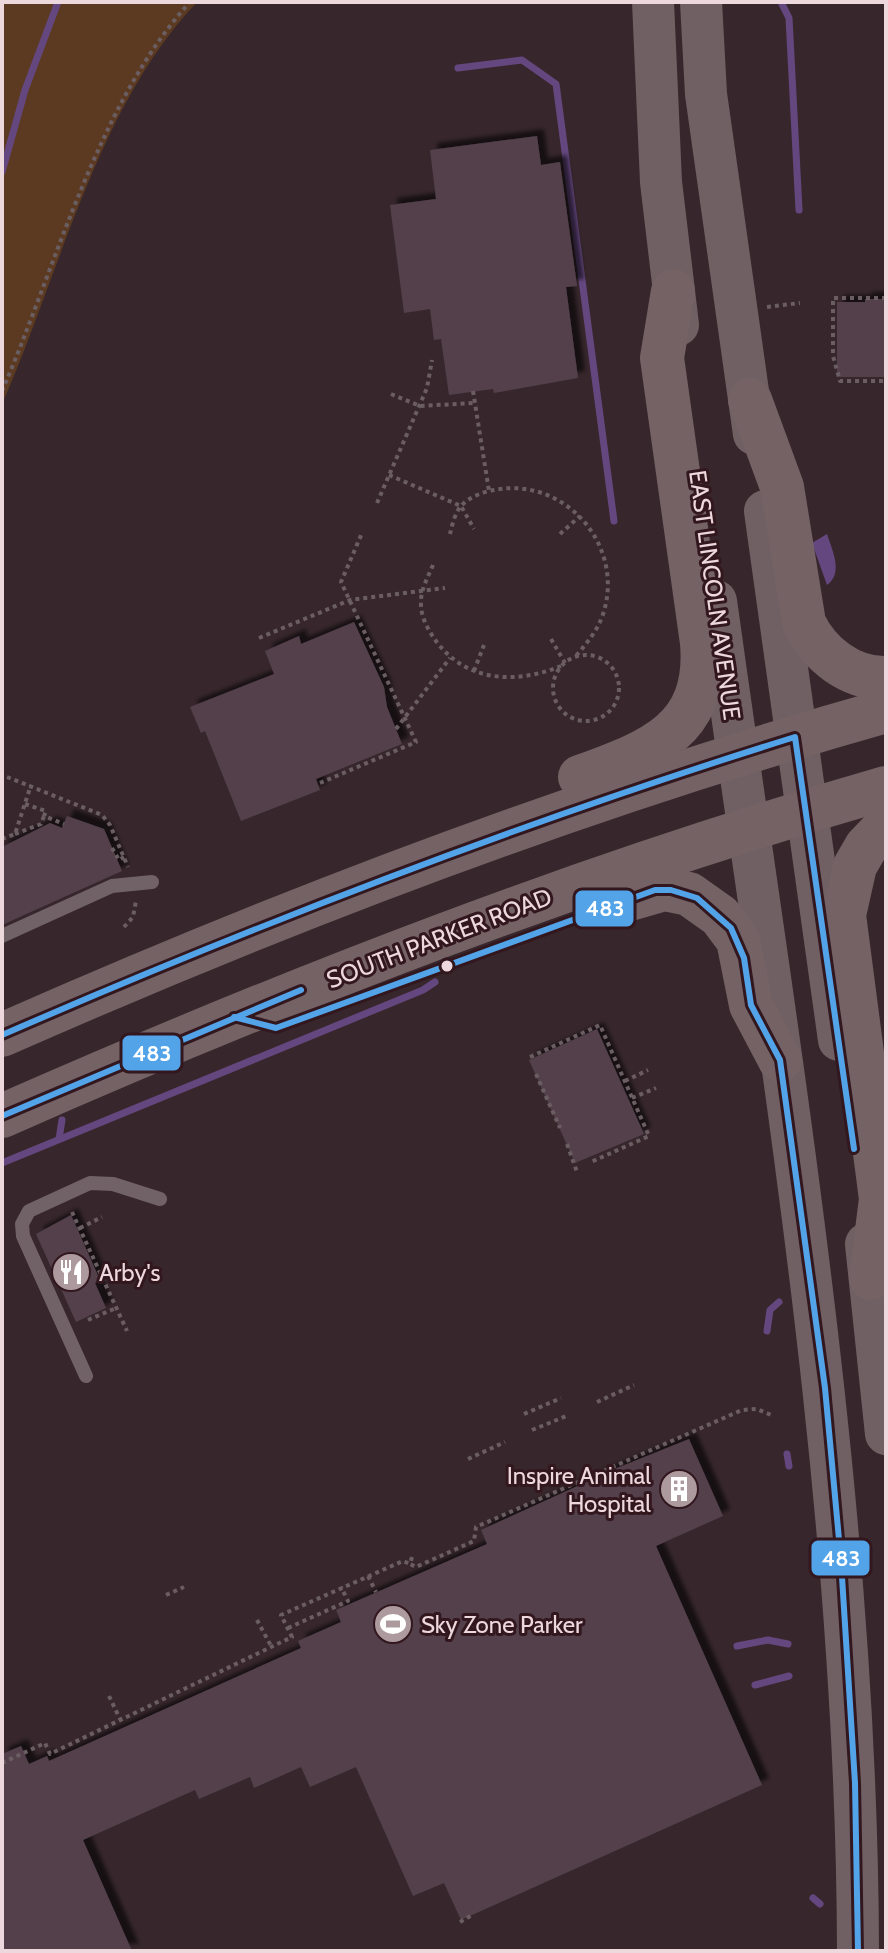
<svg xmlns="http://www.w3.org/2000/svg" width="888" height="1953" font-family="Cabin,sans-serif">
	<defs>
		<filter id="shadow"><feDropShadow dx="7" dy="-7" stdDeviation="2" flood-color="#0009"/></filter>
	</defs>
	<rect width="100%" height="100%" fill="#37272c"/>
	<path fill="#5c3a21" d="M2,2h195c-100,105 -137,271 -195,402z"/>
	<path fill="#65477f" d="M827,534c5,16 17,39 0,51l-15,-42z"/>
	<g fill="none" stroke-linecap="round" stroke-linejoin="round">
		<g stroke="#65477f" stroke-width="7">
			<path d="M781,2l8,16 10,192"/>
			<path d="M458,68l64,-8 34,24 58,437"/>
			<path d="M2,172l23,-82 33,-88"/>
			<path d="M59,1139l3,-19"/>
			<path d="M2,1163l421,-173 12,-8"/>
			<path d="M767,1331l3,-21 9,-8"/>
			<path d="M787,1454l2,12"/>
			<path d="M737,1646l31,-6 20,4"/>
			<path d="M755,1685l34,-9"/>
			<path d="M813,1898l7,6"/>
		</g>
	</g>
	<g fill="#52404b" filter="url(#shadow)">
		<path d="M537,136l4,29 19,-3 17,124 -11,1 12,91 -84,15 -1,-4 -44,6 -8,-56 -7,1 -4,-31 -26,4 -14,-108 46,-6 -6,-49z"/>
		<path d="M865,299h21v78h-49v-75h28z"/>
		<path d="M354,622l30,65 3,20 15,37 -86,35 4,11 -79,31 -36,-90 -4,2 -11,-26 84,-33 -9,-23 34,-15 2,8z"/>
		<path d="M67,816l37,13 18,42 -120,54v-78l48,-24 12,5z"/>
		<path d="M597,1029l47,105 -69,29 -46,-103z"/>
		<path d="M71,1215l29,65 -5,3 11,25 -30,14 -40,-88z"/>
		<path d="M689,1439l34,77 -67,30 106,239 -301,135 -17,-37 -31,13 -57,-129 -46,20 -9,-20 -47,21 -4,-11 -51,22 -4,-9 -112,50 49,111h-130v-197l19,-8 8,18 18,-8 2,5 252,-113 -3,-7 43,-19 -5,-12 151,-66 -6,-14 136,-62z"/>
	</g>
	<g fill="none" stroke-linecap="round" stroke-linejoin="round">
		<g stroke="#6b5e62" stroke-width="4" stroke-dasharray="4 4" stroke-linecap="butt">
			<path d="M886,298h-53v58l7,25h46"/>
			<path d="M767,307l33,-4"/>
			<path d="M2,391c54,-124 96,-288 188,-389"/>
			<path d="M473,391l16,100"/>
			<path d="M391,394l29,12 54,-3"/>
			<path d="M389,475l72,31 13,23"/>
			<path d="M377,503l50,-115 5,-28"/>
			<path d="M450,534c2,-9 5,-21 11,-28 8,-9 22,-14 33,-16 69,-14 130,53 110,121 -5,18 -17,32 -29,46"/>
			<path d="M560,534l20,-18"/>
			<path d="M433,565c-5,12 -12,24 -12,36 -1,15 7,29 15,40 31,42 81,43 125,25"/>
			<path d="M259,638l91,-38 95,-12"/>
			<path d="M551,639l14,24"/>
			<circle cx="586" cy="688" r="33"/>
			<path d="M474,671l10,-26"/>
			<path d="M396,729l54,-71"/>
			<path d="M7,777l95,38 8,10 18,42"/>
			<path d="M320,783l96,-41 -75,-160 21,-49"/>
			<path d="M25,804l21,7 -2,5 20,8"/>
			<path d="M15,834l26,-10 3,-8"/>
			<path d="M2,839l13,-5 16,-49"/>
			<path d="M112,848l7,12 5,-3"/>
			<path d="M124,927l9,-10 3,-16"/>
			<path d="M530,1057l70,-32 49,111 -58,26"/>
			<path d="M536,1074l24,54"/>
			<path d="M625,1081l23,-11"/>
			<path d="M632,1098l24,-10"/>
			<path d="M567,1144l10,28"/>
			<path d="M72,1212l55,119"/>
			<path d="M80,1228l22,-11"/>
			<path d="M88,1320l28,-12"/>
			<path d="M597,1402l37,-17"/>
			<path d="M524,1414l37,-16"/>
			<path d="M532,1430l37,-15"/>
			<path d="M468,1459l37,-17"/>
			<path d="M412,1557l-2,7 6,3 58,-26 2,-14 266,-117 15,-1 14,6"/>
			<path d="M368,1576l8,16"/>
			<path d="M166,1595l18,-8"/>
			<path d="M257,1620l14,26"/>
			<path d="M288,1628l60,-27 -7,-14"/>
			<path d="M109,1696l11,23"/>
			<path d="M2,1763l43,-20 5,11 221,-107 21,-10 -11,-22 122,-54 7,3"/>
			<path d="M2,1774l1,1"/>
			<path d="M460,1922l14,-8"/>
		</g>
		<g stroke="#706267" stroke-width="14">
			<path d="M2,936l110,-50 40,-4"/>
			<path d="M86,1376l-63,-140 -1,-12 7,-13 61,-28 23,1 47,15"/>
		</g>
		<g stroke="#706063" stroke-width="42">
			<path d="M653,2l8,180 17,143"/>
			<path d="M701,2l5,92 48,340"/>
			<path d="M765,511l74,529"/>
			<path d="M716,601c62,448 141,896 142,1350"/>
			<path d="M866,1244l20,190"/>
		</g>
		<g stroke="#746265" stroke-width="44">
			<path d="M750,400l32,87 22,136c15,31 46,56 82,55"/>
			<path d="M580,777c71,-26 129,-46 122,-134l-40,-285 11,-67"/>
			<path d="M605,906l59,-17 25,5 31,22 18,24 13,65 29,55"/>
			<path d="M2,1035c287,-127 582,-239 884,-324"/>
			<path d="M2,1116c288,-127 581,-241 884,-328"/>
			<path d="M871,1278l10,-79 -37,-284 11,-49 11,-19 20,-21"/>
		</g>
		<defs>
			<g id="bus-1">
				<path d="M234,1017l42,11 379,-138h16l26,8 34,30 13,30 7,47 29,55 45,328 16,173 14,222 3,168"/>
				<path d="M2,1035c260,-113 523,-214 793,-298l59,412"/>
				<path d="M2,1116l299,-126"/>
			</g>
		</defs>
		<use href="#bus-1" stroke="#33171f" stroke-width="12"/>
		<use href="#bus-1" stroke="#53a3e8" stroke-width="6"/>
	</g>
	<defs>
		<symbol id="restaurant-disc" viewBox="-11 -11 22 22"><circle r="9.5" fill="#ad9a9f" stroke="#33171f"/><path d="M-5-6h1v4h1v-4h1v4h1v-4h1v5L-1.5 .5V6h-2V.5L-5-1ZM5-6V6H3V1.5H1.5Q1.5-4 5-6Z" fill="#fff"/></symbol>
		<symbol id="building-disc" viewBox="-11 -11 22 22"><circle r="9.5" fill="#ad9a9f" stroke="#33171f"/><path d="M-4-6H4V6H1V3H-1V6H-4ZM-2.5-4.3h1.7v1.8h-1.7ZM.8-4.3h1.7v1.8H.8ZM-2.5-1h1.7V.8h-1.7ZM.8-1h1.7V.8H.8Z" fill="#fff"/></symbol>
		<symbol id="stadium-disc" viewBox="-11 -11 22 22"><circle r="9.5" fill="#ad9a9f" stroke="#33171f"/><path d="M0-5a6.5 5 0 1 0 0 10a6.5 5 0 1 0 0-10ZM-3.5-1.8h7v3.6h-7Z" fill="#fff"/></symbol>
	</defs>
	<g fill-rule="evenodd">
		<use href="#restaurant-disc" x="49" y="1250" width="44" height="44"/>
		<use href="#building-disc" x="657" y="1467" width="44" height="44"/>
		<use href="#stadium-disc" x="371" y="1602" width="44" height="44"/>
	</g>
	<circle fill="#edd8dd" stroke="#33171f" stroke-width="3" cx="447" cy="966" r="7"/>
	<g text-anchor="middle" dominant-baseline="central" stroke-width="6" stroke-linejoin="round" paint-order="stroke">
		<g font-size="24" fill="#edd8dd" stroke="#33171f">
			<text transform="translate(715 595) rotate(82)">EAST LINCOLN AVENUE</text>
			<text transform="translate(439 938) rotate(-21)">SOUTH PARKER ROAD</text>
		</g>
		<g font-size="24" fill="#edd8dd" stroke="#33171f" text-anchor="start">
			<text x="99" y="1272">Arby's</text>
			<text x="651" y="1475" text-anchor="end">Inspire Animal<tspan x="651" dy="28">Hospital</tspan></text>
			<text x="421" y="1624">Sky Zone Parker</text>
		</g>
	</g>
	<g stroke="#33171f" stroke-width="3">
		<rect x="574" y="889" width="61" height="39" rx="8" fill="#53a3e8"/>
		<rect x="121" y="1034" width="61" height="38" rx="8" fill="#53a3e8"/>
		<rect x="810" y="1539" width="61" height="38" rx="8" fill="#53a3e8"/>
	</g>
	<g font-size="22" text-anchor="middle" font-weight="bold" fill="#fff">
		<text x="605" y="916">483</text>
		<text x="152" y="1061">483</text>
		<text x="841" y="1566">483</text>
	</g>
	<rect width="888" height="1953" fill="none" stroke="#edd8dd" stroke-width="8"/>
</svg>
